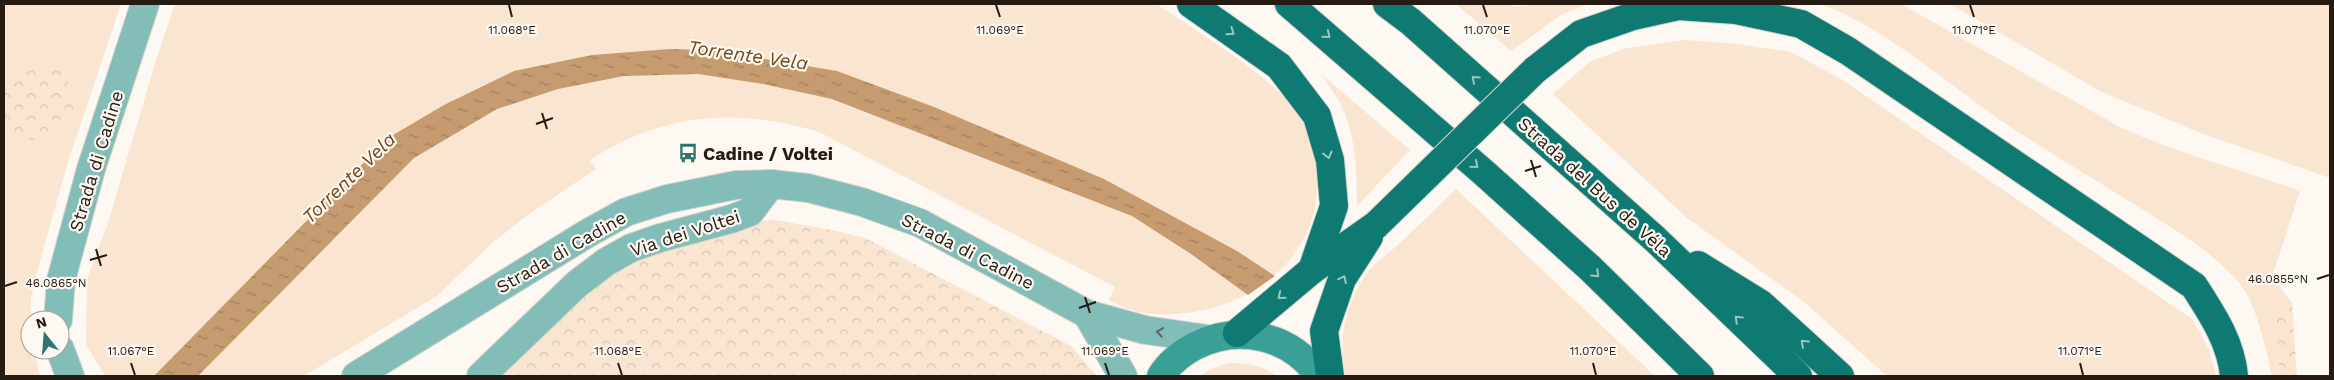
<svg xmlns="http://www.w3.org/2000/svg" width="2334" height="380" font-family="'Work Sans',sans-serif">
	<defs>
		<pattern id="forest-crowns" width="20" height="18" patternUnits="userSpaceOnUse" patternTransform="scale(1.25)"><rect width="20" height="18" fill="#fae5d1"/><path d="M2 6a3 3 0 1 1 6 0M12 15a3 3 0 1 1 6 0" fill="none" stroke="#d6c4b2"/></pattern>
		<pattern id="water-ripples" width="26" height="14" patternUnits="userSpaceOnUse" patternTransform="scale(1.25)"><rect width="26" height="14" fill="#c79b70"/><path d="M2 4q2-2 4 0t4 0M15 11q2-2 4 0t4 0" fill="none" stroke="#a17e5b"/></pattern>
	</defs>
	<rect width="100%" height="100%" fill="#fdf8f2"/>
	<g fill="#fae5d1">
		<path d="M4,4h117l-53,158 -33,117 -4,20 -1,51h4l6,26h-36z"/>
		<path d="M175,4h981c38,25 135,84 152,123 6,13 6,27 8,41 9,73 -43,126 -112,142 -24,5 -51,7 -75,-1 -7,-2 -14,-6 -20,-9l6,-13 -296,-155c-84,-25 -156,-19 -229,28l6,9 -67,45 -38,30 -54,52 -133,80h-199l-19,-32 1,-65 21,-56 48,-163z"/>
		<path d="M1456,4h54l4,3 23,-3h50l-26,11 -50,36z"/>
		<path d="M1821,4h80l219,123c58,27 120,42 180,64l-28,86 20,26 -18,1 6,72h-8c-5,-24 -16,-73 -32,-92 -27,-32 -63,-53 -98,-75 -42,-26 -84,-51 -125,-78 -65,-42 -123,-99 -196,-127z"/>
		<path d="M1950,4h380v174l-132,-46 -98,-41z"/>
		<path d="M1685,40l53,4 53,8 50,27 351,240 16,29 8,28h-329l-83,-74 -117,-84 -134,-124 38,-33 36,-13z"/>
		<path d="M1321,74l89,76 -53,56c0,-33 -1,-69 -15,-99 -6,-12 -14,-22 -21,-33z"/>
		<path d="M1456,189l199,187h-309c-10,-38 2,-86 31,-114 8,-7 16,-12 24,-20 18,-17 37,-35 55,-53z"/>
		<path d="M1229,363c18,0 33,2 48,13h-76l9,-7z"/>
	</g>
	<g fill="url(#forest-crowns)">
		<path d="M31,66l29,4c7,10 16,23 15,36 -2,18 -22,33 -39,34 -12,0 -22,-8 -32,-14v-48z"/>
		<path d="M775,220l52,9 38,9 206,108 26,30h-602l47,-49 86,-67 118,-37z"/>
		<path d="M2292,303l5,73h-17l-6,-72z"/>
	</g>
	<path fill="url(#water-ripples)" d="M670,49l41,1 126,21 97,36 170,72 133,72 38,25 -27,19 -57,-41 -59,-38 -300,-117 -69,-15 -65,-10 -74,2 -66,13 -61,20 -83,49 -216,218h-44l234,-238 56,-33 70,-34 78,-16z"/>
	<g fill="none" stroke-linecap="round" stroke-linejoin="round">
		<defs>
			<path id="minor" d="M481,376l96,-92 29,-22 25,-14 29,-10 71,-19 19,-7 21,-28"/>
			<g id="tertiary">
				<path d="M1087,314l36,62"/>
				<path d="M58,320l3,-40 30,-111 54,-165"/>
				<path d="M60,349l10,27"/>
				<path d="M356,376l232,-143 38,-21 41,-13 69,-14 35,-1 37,4 54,14 58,21 167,91 58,16 63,9"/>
			</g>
			<path id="secondary" d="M1161,376c8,-13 21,-23 34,-30 44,-22 95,-11 124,30"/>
			<g id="trunk">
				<path d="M1191,4l88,62 38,50 13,44 4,46 -22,64"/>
				<path d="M1289,4l194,168 107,96 110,108"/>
				<path d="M1387,4l24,18 244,217 143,137"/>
				<path d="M1535,70l46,-36 52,-18 45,-10 58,4 65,14 47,27 346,235c18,28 37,56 40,90"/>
				<path d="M1698,265l63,39 79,72"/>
				<path d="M1237,333l75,-63 64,-45"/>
				<path d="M1330,376l-6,-45 18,-52 27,-42"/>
			</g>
		</defs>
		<use href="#minor" stroke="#dad5ce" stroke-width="30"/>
		<use href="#tertiary" stroke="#dad5ce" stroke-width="30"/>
		<use href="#secondary" stroke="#dad5ce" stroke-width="30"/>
		<use href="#trunk" stroke="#dad5ce" stroke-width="30"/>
		<use href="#minor" stroke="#82beb7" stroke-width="28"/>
		<use href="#tertiary" stroke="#82beb7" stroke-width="28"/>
		<use href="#secondary" stroke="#3aa097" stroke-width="28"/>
		<use href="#trunk" stroke="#0e7a72" stroke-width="28"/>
		<defs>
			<path id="trunk-bridge" d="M1376,225l159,-155"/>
		</defs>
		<use href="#trunk-bridge" stroke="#dad5ce" stroke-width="30" stroke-linecap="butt"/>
		<use href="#trunk-bridge" stroke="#0e7a72" stroke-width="28"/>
	</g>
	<defs><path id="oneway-chevron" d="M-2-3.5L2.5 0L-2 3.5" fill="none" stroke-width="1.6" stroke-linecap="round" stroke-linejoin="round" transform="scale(1.25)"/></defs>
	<g stroke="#9dc6bf">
		<use href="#oneway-chevron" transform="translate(1231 32) rotate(35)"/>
		<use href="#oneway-chevron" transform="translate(1327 35) rotate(40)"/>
		<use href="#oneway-chevron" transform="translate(1475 79) rotate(-138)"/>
		<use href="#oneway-chevron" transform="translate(1328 155) rotate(76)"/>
		<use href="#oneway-chevron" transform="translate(1475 165) rotate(41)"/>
		<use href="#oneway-chevron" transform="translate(1596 274) rotate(44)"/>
		<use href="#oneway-chevron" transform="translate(1343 279) rotate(-64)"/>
		<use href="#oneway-chevron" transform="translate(1281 296) rotate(141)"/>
		<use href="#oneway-chevron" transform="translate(1738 319) rotate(-136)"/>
		<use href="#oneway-chevron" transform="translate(1804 343) rotate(-137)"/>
	</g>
	<use stroke="#546c64" href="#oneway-chevron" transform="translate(1160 332) rotate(-171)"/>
	<path fill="none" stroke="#251b12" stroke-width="2" d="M509,5l3,12M996,5l4,12M1483,5l4,12M1970,5l4,12M542,113l5,16M536,124l17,-6M1531,160l5,17M1525,171l16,-5M96,249l5,17M90,260l17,-5M2317,279l12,-4M5,286l12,-4M1085,297l5,16M1079,308l17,-6M131,363l4,12M618,363l4,12M1105,363l4,12M1593,363l3,12M2080,363l3,12"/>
	<defs>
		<symbol id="bus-bare" viewBox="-9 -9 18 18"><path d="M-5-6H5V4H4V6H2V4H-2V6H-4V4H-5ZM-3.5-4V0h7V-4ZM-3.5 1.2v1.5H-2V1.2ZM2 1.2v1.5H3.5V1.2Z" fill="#2c756e" stroke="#fdf8f2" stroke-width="2.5" paint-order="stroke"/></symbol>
	</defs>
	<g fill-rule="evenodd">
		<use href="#bus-bare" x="674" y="139" width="28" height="28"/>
	</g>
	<g text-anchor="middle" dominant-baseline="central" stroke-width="4.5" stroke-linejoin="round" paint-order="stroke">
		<g font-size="18" font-weight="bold" fill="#251b12" stroke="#fdf8f2" text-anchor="start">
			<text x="703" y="153">Cadine / Voltei</text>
		</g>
		<g font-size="18" fill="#251b12" stroke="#fdf8f2">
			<text transform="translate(96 161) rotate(-73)">Strada di Cadine</text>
			<text transform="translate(1595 187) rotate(42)">Strada del Bus de Véla</text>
			<text transform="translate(685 233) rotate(-18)">Via dei Voltei</text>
			<text transform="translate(968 251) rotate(27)">Strada di Cadine</text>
			<text transform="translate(561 252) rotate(-30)">Strada di Cadine</text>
		</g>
		<g font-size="19" font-style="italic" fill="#734715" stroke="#fdf8f2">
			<text transform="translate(748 55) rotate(8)">Torrente Vela</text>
			<text transform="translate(349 178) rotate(-44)">Torrente Vela</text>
		</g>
	</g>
	<g font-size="12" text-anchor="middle" fill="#251b12" stroke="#fdf8f2" stroke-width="4.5" stroke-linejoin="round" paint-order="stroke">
		<text x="1000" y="34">11.069°E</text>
		<text x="1487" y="34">11.070°E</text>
		<text x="1974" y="34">11.071°E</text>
		<text x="512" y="34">11.068°E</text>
		<text x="2278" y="283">46.0855°N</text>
		<text x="56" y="287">46.0865°N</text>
		<text x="131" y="355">11.067°E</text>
		<text x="618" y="355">11.068°E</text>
		<text x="1105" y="355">11.069°E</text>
		<text x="1593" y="355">11.070°E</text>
		<text x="2080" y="355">11.071°E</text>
	</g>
	<rect width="2334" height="380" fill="none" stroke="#251b12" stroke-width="10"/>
	<g transform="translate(45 335) rotate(343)"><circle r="24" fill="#fdf8f2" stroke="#a7a098"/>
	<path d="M0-4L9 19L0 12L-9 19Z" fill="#2c756e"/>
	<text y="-8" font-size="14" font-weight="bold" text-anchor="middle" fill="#251b12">N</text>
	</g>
</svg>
